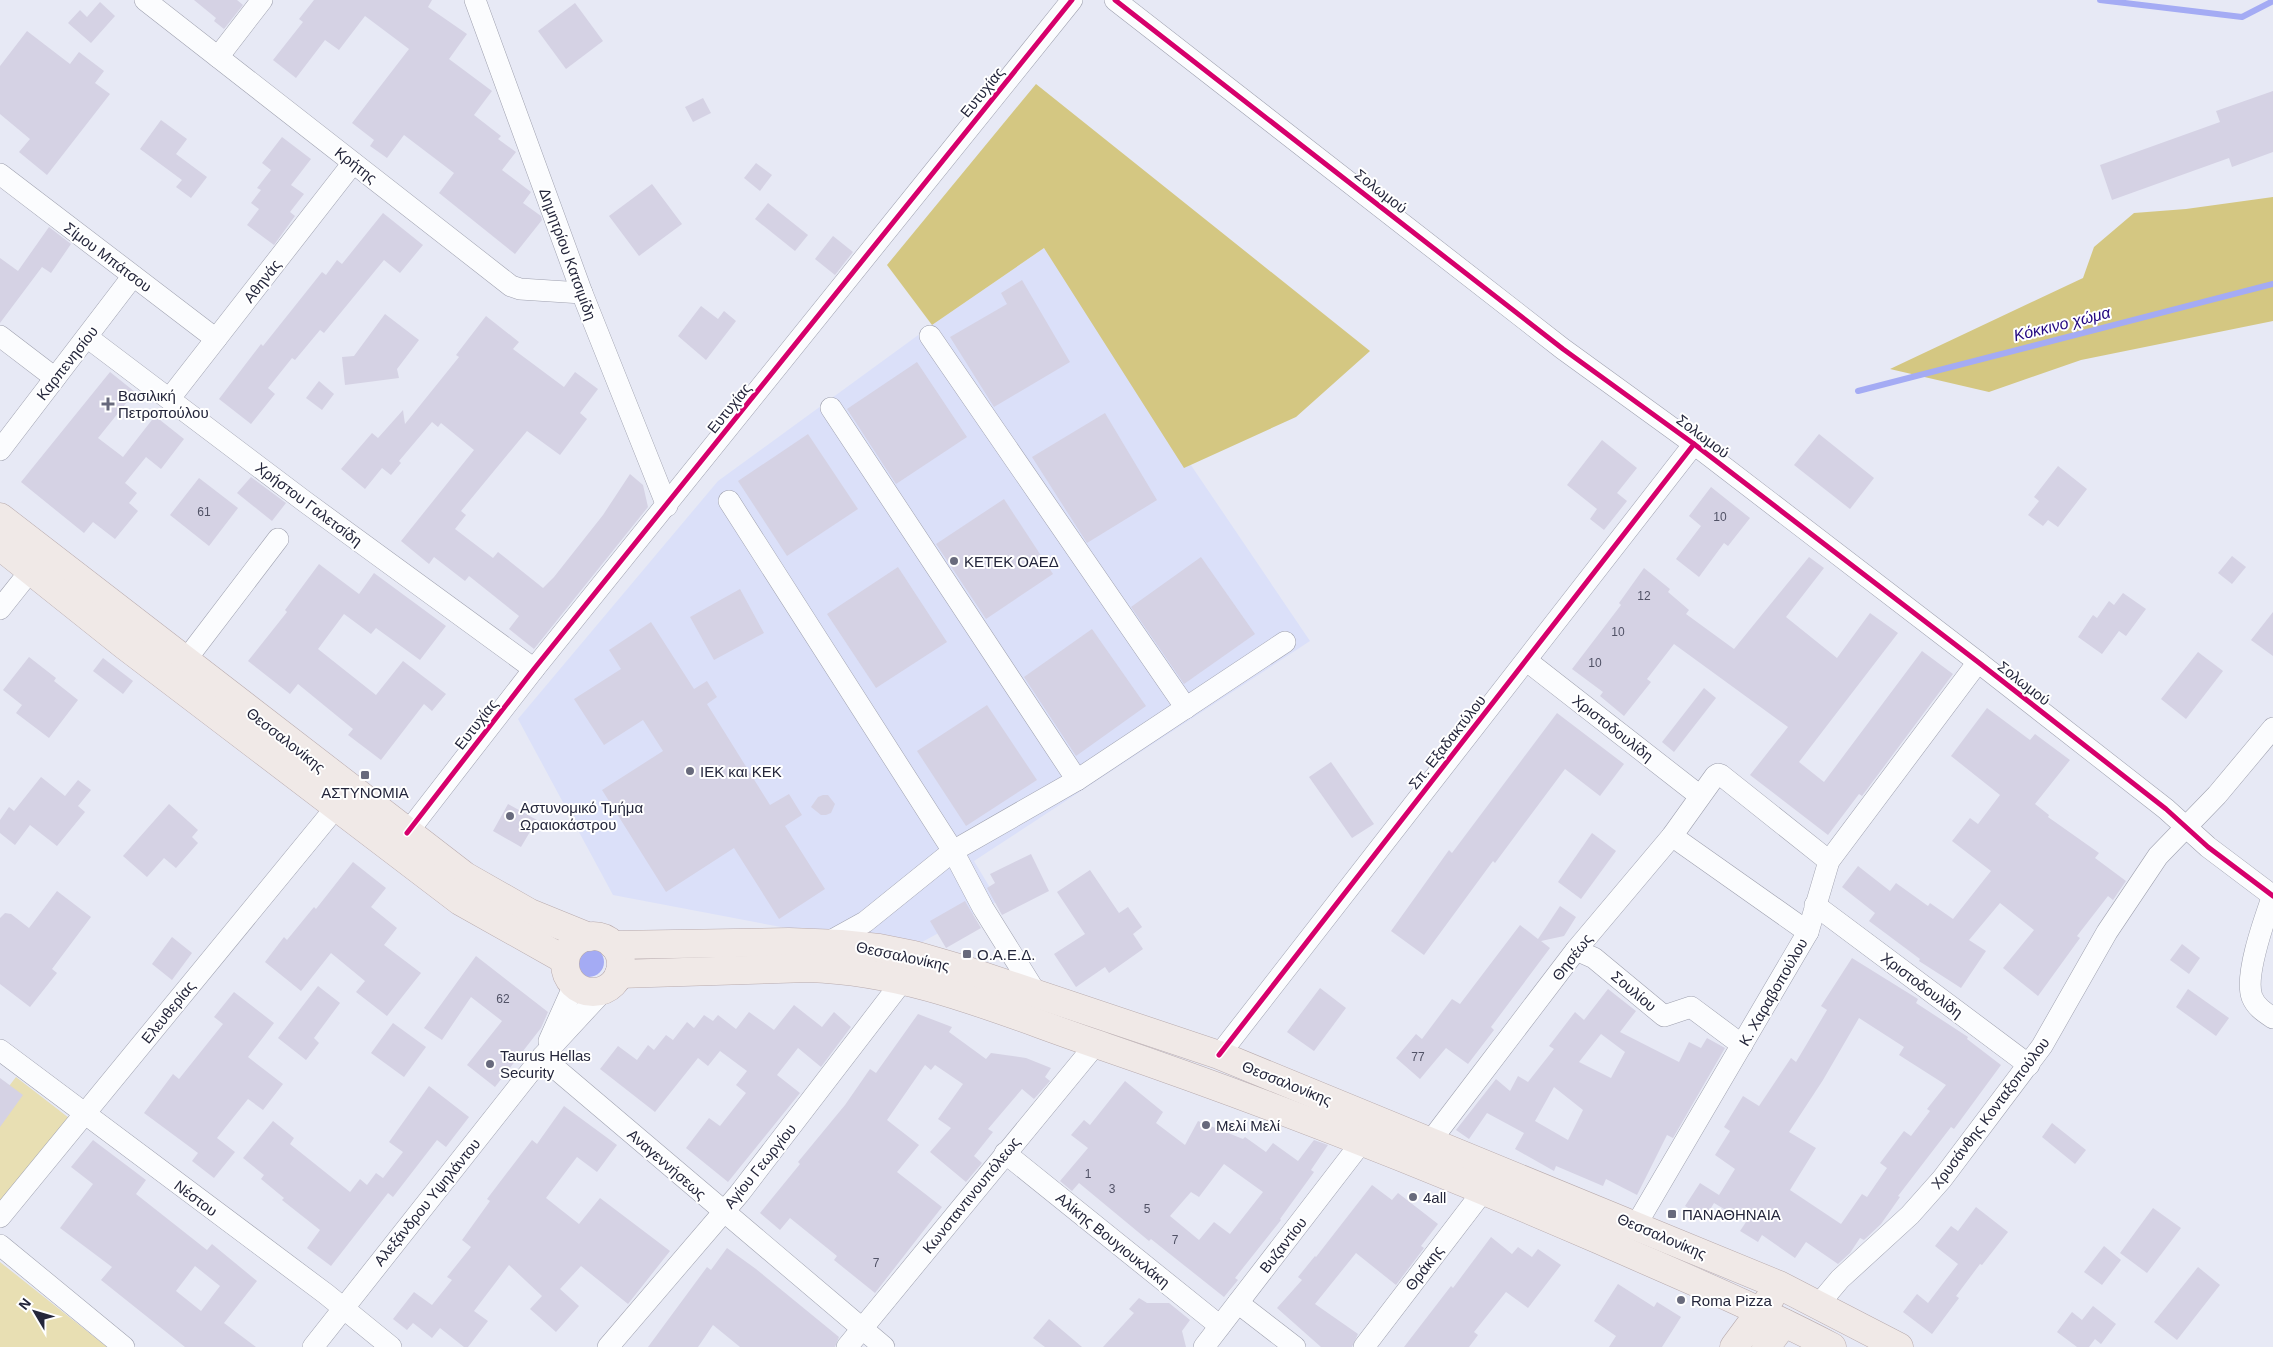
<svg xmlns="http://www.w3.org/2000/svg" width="2273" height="1347" font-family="Helvetica,sans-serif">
	<rect width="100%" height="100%" fill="#e7e9f5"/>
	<path fill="#dbe0f9" d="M1044,248l266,393 -336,220 24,40 -76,41 -141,-15 -168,-32 -95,-176 200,-238 214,-156z"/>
	<g fill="#e8dfb3">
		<path d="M16,1077l53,41 -69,86v-106z"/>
		<path d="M0,1262l107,85h-107z"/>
	</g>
	<g fill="#d4c782">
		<path d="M1036,84l334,267 -74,66 -112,51 -140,-220 -112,77 -45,-60z"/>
		<path d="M2273,197v124l-192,39 -92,32 -99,-23 193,-91 11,-31 40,-34 52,-4z"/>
	</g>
	<circle fill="#a4abf4" cx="589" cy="962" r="15"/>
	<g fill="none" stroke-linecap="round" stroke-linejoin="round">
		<g stroke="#a4abf4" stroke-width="6">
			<path d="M2100,0l142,17 31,-16"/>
			<path d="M1858,391l415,-107"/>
		</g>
	</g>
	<g fill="#d5d2e4" fill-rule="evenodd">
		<path d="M194,0h43l6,5 -19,24 -10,-8 2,-3z"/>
		<path d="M314,0h118l-4,7 39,27 -18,25 43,32 -18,24 27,21 -3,3 18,13 -14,18 29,22 -8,11 18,13 1,4 -27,34 -76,-61 15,-20 -50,-38 -17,23 -17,-12 4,-6 -22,-17 57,-74 -44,-33 -26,34 -14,-10 -29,38 -23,-18 30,-38 -4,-3z"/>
		<path d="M100,2l15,14 -24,27 -23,-20 12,-13 7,7z"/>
		<path d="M575,3l28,38 -37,28 -28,-38z"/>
		<path d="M27,31l43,33 9,-12 25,19 -9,12 15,11 -63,81 -28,-23 11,-13 -30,-25v-48z"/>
		<path d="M2273,91v61l-41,15 -3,-9 -117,42 -12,-35 120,-43 -4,-11z"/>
		<path d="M703,98l8,15 -18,9 -8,-15z"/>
		<path d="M161,120l26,19 -11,15 31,23 -16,21 -15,-11 6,-7 -42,-31z"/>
		<path d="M282,137l29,22 -20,26 13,9 -14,18 5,4 -21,29 -27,-20 12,-16 -8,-6 10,-13 -4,-2 14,-18 -9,-7z"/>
		<path d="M756,163l16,12 -12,16 -16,-13z"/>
		<path d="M652,184l30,40 -43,32 -30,-40z"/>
		<path d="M768,203l40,32 -13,16 -40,-32z"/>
		<path d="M383,213l40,32 -23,28 -16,-13 -60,73 -4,-3 -25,30 -3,-2 -24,30 7,6 -24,30 -32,-25 42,-55 2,2 59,-74 4,3 11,-15 5,4z"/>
		<path d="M49,227l22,17 -20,29 -9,-6 -42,56v-65l18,13z"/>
		<path d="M833,236l20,16 -18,23 -20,-16z"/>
		<path d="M1022,280l48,82 -76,45 -44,-70 57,-33 -6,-11z"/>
		<path d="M701,306l17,13 6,-8 12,10 -30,39 -28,-24z"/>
		<path d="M385,314l34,26 -22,29 2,9 -54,7 -3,-28 12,-1z"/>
		<path d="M486,316l33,26 -6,7 51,38 11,-15 23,17 -18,24 7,6 -27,36 -33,-24 -66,80 5,4 -11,14 38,29 5,-6 45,36 11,-11 49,-62 27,-41 13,11 5,22 -114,142 -25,-20 10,-13 -50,-40 -4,5 -31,-24 -5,7 -28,-23 73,-91 -33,-27 -3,4 -6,-5 -33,39 2,2 -10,12 -9,-7 -17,21 -24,-20 31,-36 6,5 25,-28 2,14 54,-67 -3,-2z"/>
		<path d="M917,362l50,75 -71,47 -49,-75z"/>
		<path d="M110,372l25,20 -37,46 25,19 32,-41 29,23 -23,30 -15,-12 -21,26 12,10 -8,10 9,8 -23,28 -22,-17 -9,11 -63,-51z"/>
		<path d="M319,381l15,13 -12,16 -16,-12z"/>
		<path d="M1105,413l52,87 -70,43 -55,-86z"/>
		<path d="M808,434l50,75 -71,47 -49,-75z"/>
		<path d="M1819,434l55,44 -24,31 -56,-44z"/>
		<path d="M1602,440l35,28 -20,25 10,8 -23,29 -14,-11 7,-10 -30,-24z"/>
		<path d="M2058,466l29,23 -29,38 -10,-7 -5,6 -15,-11 11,-14 -5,-4z"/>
		<path d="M251,477l35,26 -14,18 -35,-28z"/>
		<path d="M199,478l39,30 -29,38 -39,-31z"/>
		<path d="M1711,487l39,31 -22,28 -4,-3 -25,34 -23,-18 25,-33 -12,-10z"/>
		<path d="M1004,499l49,75 -67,45 -50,-75z"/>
		<path d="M2232,556l14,11 -14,17 -14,-11z"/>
		<path d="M1201,557l54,77 -71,50 -53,-77z"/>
		<path d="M1809,557l15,11 -38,49 51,41 33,-45 28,20 -99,129 25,20 98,-131 31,23 -91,122 -3,-2 -31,41 -78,-60 38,-48 -114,-83 -27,35 4,3 -27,34 -24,-20 3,-4 -31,-23 49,-64 -2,-2 25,-35 26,21 -2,3 21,18 -3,4 48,35z"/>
		<path d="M319,564l40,30 15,-21 72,53 -26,34 -44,-32 -5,6 -27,-20 -26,35 58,46 27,-34 43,33 -14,17 -8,-7 -43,56 -33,-25 5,-6 -55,-45 -8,10 -42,-33 39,-49 -2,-2z"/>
		<path d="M898,567l49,75 -71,46 -49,-74z"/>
		<path d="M740,589l24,44 -50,27 -24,-43z"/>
		<path d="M2123,593l23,16 -20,27 -7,-5 -17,23 -24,-17 15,-22 4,3 12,-17 5,4z"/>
		<path d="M2273,612v44l-22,-16z"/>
		<path d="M651,622l43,67 13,-8 10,16 -10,7 63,101 19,-11 13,21 -17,11 40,63 -46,30 -45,-71 -68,44 -64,-102 61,-39 -20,-31 -39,25 -30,-46 47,-30 -12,-19z"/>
		<path d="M1092,629l54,77 -70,50 -52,-79z"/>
		<path d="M2198,652l25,19 -37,48 -25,-20z"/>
		<path d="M29,657l27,21 -2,3 24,19 -29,38 -33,-25 6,-8 -19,-15z"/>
		<path d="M103,658l30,23 -10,13 -30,-23z"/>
		<path d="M1704,688l12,10 -42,54 -12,-10z"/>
		<path d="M987,705l50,75 -71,46 -49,-75z"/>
		<path d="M1987,708l43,32 5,-6 35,26 -35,44 14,11 -1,2 51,36 -4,5 31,23 -13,19 -5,-4 -31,40 3,2 -42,58 -35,-28 31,-38 -34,-27 -31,37 17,11 -25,37 -42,-27 1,-2 -51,-38 6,-8 -33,-26 16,-21 32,25 6,-8 32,23 2,-3 23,16 38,-48 -39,-30 18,-23 8,6 22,-29 -49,-39z"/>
		<path d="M1557,713l67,51 -24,32 -35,-27 -70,94 -2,-2 -69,94 -33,-24 58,-81 3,3z"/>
		<path d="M1331,762l43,62 -22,14 -43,-61z"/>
		<path d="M41,777l24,19 13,-16 13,10 -13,16 7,6 -28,34 -27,-21 -15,20 -15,-12v-13l9,-13 5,4z"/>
		<path d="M823,795h5l7,9 -4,9 -5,2h-5l-10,-8 7,-10z"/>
		<path d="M169,804l29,26 -6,7 6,6 -22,25 -12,-10 -17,19 -24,-21z"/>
		<path d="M508,804l29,16 -16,27 -28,-16z"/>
		<path d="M1592,833l24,18 -35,48 -23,-17z"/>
		<path d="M1031,854l18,37 -47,24 -15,-27 8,-5 -5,-9z"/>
		<path d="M353,862l33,26 -15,19 26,21 -13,17 37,28 -34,43 -31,-24 9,-11 -34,-28 -30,38 -36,-29 19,-25 3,3 27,-33 2,2z"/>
		<path d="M1090,870l29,43 9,-6 14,20 -9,7 10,15 -34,24 -4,-6 -29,20 -22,-33 31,-20 -28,-42z"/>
		<path d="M57,891l34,26 -39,52 5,4 -27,34 -30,-23v-66l5,-5 6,1 18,14z"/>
		<path d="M965,901l16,27 -35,20 -16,-27z"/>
		<path d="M1560,906l16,11 -12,19 -23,5 9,7 -59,79 3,3 -26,34 -22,-16 -26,31 -24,-21 20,-24 6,5 30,-40 8,5 60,-79 18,14z"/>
		<path d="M172,937l20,16 -20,27 -20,-16z"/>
		<path d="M2182,944l18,14 -11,16 -19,-14z"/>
		<path d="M476,956l72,56 -7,16 -46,59 -28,-22 35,-44 -31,-24 -29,43 -18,-12z"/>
		<path d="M1852,958l66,41 -2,4 52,34 -1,2 34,26 -47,64 -3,-2 -53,69 2,1 -19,27 -17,16 -4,-2 -10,15 -12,11 -32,-22 -11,16 -33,-23 -4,7 -18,-11 6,-9 -32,-19 -9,15 -20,-12 15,-23 19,12 16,-26 -20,-14 15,-24 -6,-4 19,-31 16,10 32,-48 5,4 31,-52 -6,-4zM1859,1018l45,29 -5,8 47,30 -19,24 3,2 -19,25 -7,-5 -24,32 7,5 -20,29 -5,-3 -21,30 -51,-34 26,-42 -27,-16 34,-52z"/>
		<path d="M318,986l22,17 -26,35 5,5 -13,17 -28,-22z"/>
		<path d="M1320,988l26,20 -32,43 -27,-19z"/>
		<path d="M1608,989l28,22 -16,21 59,30 10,-20 12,6 6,-10 18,10 -52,90 -6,-3 -30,60 -31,-16 -3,7 -47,-20 -2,5 -39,-22 9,-16 -37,-20 -18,26 -13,-9 40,-51 14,12 8,-15 10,6 26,-33 -5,-3 26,-34 9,8zM1601,1034l24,18 -14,26 -32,-16zM1554,1087l29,23 -15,30 -33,-19z"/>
		<path d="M2188,989l41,29 -13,18 -40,-29z"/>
		<path d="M234,992l40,31 -26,34 35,27 -20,26 -15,-11 -31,39 18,14 -21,26 -22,-17 6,-8 -54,-40 29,-39 6,5 44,-55 -9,-7z"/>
		<path d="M794,1005l28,22 12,-15 17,15 -30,40 -23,-19 -21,27 23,18 -72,89 -42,-34 23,-30 11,8 26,-33 -10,-8 11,-14 -27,-20 -12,15 -10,-8 -43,54 -55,-43 18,-23 19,14 11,-15 6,5 12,-15 7,5 14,-18 7,6 10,-13 9,6 5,-6 18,14 13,-17 25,18z"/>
		<path d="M918,1014l34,13 -3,5 37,27 5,-6 35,5 25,10 -6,9 5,4 -16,18 -12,-10 -34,40 5,3 -19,24 8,7 -16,19 -36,-30 21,-24 -13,-9 25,-35 -28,-19 -4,5 -6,-5 -38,55 32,25 -22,27 45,35 -67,86 -41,-33 3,-4 -47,-38 -10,12 -20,-17 40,-49 -2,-2 47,-57 25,-36 6,4z"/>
		<path d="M393,1023l33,24 -22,30 -33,-24z"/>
		<path d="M0,1078l23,17 -23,32z"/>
		<path d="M1125,1081l38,31 -7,11 29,22 13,-24 45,18 2,-2 21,15 7,-9 25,18 16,-21 14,5 -17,25 3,2 -34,47 1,1 -46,58 3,2 -14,17 -73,-58 -2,2 -70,-58 -7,8 -12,-10 28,-33 -17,-13 13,-15 6,5zM1224,1164l39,28 -33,42 -16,-12 -15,18 -29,-24 21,-24 8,5z"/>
		<path d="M429,1086l40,31 -23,30 -9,-7 -44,57 -5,-4 -57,73 -24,-18 13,-18 -38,-30 2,-2 -23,-19 3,-4 -21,-17 30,-37 21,17 -4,6 60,48 10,-13 7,6 9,-12 7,5 20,-26 -14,-10z"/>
		<path d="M564,1106l53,39 -20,27 -20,-15 -31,41 33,26 21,-26 70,53 -42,53 -47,-38 -21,23 19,17 -23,26 -26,-23 12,-13 -33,-31 -35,46 14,10 -20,26h-4l-24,-19 -8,10 -19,-15 -6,7 -14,-11 21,-27 18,13 20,-25 -5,-3 24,-30 -9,-7 28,-39 -3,-2 45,-59 5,4z"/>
		<path d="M2052,1123l34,27 -11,14 -33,-27z"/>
		<path d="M93,1140l53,40 -10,14 71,56 5,-6 45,37 -33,42 32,24h-71l-84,-67 11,-13 -52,-39 33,-44 -22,-17zM195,1266l25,20 -19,25 -25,-20z"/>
		<path d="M1372,1185l20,15 6,-7 40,31 -17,22 3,2 -28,37 -40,-32 -41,51 43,30 -6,13h-31l-44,-39 25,-28 -4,-3 17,-21 1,1z"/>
		<path d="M1976,1207l32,25 -26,33 -2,-1 -24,32 3,2 -27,36 -29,-22 14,-18 11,9 30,-39 -23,-18 16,-20 7,5z"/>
		<path d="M2153,1208l28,20 -34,45 -27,-20z"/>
		<path d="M1491,1237l21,17 6,-7 14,10 6,-8 23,16 -33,43 -22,-16 -32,40 4,3 -9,12h-65l47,-61 2,2z"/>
		<path d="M2104,1246l17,14 -19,25 -18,-13z"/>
		<path d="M727,1248l29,21 83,68 -4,10h-95l-27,-22 -15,22h-50l59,-80 4,3z"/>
		<path d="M2198,1267l22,18 -43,55 -23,-18z"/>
		<path d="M1618,1284l36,23 3,-5 24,15 -19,30h-53l7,-11 -22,-15z"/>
		<path d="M1139,1298l8,5h22l21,17 -8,11 4,16h-83l31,-34 -5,-4z"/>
		<path d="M2093,1306l23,18 -15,20 -6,-5 -6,8h-12l-20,-15 15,-20 10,8z"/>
		<path d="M1049,1319l33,28h-37l-12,-9z"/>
	</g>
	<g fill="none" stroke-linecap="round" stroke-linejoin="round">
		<defs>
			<g id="minor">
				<path d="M145,0l366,286 9,3 62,4"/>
				<path d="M475,0l107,293 85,213"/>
				<path d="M1115,0l448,349 131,95 284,218 188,147 42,38 65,49"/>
				<path d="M218,57l44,-57"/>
				<path d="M0,174l216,165"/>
				<path d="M0,336l55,42"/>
				<path d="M930,336l256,372"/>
				<path d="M87,337l217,164 230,168"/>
				<path d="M170,398l183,-235"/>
				<path d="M831,408l246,372"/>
				<path d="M0,450l133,-174"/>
				<path d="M729,501l224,350 30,57 53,85"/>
				<path d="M0,609l31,-39"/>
				<path d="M185,661l93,-122"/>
				<path d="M1527,661l173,135"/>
				<path d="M407,833l127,-164 538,-669"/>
				<path d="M1672,836l136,96"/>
				<path d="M2273,895c-8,23 -29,80 -21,102 4,10 12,15 21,21"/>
				<path d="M1815,905l214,160"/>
				<path d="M827,943l38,-21 88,-71 124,-71 208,-138"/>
				<path d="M1576,950l18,8 70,58 27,-9 51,38"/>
				<path d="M549,1041l25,-56"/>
				<path d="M0,1050l326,244 65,53"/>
				<path d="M1219,1055l475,-611"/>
				<path d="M542,1057l342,290"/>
				<path d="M1429,1143l147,-193 96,-114 43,-60 3,-2 3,1 108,86"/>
				<path d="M1005,1153l215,173"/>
				<path d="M0,1217l337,-411"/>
				<path d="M1636,1225l172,-293 21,-71 149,-199"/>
				<path d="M0,1245l124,102"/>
				<path d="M1238,1303l57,44"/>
				<path d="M1818,1305l22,-26 70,-64 32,-36 100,-133 65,-114 51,-76 59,-61 56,-67"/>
				<path d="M313,1347l229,-290 63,-68"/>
				<path d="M608,1347l131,-153 165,-215"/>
				<path d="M847,1347l249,-303"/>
				<path d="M1204,1347l157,-204"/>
				<path d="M1364,1347l120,-157"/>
			</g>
			<g id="major">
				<path d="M0,517l465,359 65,37 59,24"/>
				<path d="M0,546l124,99 336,256 105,59"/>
				<circle cx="593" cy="964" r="28"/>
				<path d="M613,945l176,-3 52,2 38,4 35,7 48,14 257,86 560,230 120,62"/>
				<path d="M619,974l190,-6c108,4 195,45 296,79 166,57 331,122 492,192 79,35 159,68 235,108"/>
				<path d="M1734,1347l37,-50"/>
				<path d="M1766,1347l18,-24"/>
			</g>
		</defs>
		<use href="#minor" stroke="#9fa1af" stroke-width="22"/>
		<use href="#major" stroke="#b8abae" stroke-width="29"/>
		<use href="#minor" stroke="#fbfcfe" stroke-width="21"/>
		<use href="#major" stroke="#f0e9e7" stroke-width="28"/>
		<defs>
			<g id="cycleway">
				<path d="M1115,0l448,349 131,95 284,218 188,147 42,38 65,49"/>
				<path d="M407,833l127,-164 538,-669"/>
				<path d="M1219,1055l475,-611"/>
			</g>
		</defs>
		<use href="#cycleway" stroke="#fff" stroke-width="8"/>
		<use href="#cycleway" stroke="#d6006c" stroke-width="5"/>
	</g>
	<g fill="#686a7c" stroke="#fff" stroke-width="2">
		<path d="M105.5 396.5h5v5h5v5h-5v5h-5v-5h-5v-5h5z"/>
		<circle cx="954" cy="561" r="5"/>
		<circle cx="690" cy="771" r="5"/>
		<rect x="360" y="770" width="10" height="10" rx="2.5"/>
		<circle cx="510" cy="816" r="5"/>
		<rect x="962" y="949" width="10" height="10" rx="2.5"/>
		<circle cx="490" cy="1064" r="5"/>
		<circle cx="1206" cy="1125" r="5"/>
		<circle cx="1413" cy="1197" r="5"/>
		<rect x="1667" y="1209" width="10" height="10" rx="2.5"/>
		<circle cx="1681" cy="1300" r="5"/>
	</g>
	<g text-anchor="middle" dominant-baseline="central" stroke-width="4" stroke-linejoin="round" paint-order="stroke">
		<g font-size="12" fill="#515266">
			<text x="204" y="512">61</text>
			<text x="1720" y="517">10</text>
			<text x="1644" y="596">12</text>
			<text x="1618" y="632">10</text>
			<text x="1595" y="663">10</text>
			<text x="503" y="999">62</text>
			<text x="1418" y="1057">77</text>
			<text x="1088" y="1174">1</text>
			<text x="1112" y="1189">3</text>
			<text x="1147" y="1209">5</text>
			<text x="1175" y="1240">7</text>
			<text x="876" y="1263">7</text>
		</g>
		<g font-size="15" fill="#24263b" stroke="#fff">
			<text transform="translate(982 92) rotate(-51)">Ευτυχίας</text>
			<text transform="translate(356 165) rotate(38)">Κρήτης</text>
			<text transform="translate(1381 191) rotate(38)">Σολωμού</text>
			<text transform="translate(568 254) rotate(70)">Δημητρίου Κατσιμίδη</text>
			<text transform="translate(108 257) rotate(37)">Σίμου Μπάτσου</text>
			<text transform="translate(262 281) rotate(-52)">Αθηνάς</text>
			<text transform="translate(67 363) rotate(-52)">Καρπενησίου</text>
			<text transform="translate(729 408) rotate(-51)">Ευτυχίας</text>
			<text transform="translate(1703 436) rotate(37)">Σολωμού</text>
			<text transform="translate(309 504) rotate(37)">Χρήστου Γαλετσίδη</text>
			<text transform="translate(2024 683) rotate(38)">Σολωμού</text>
			<text transform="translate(476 724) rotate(-52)">Ευτυχίας</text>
			<text transform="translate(1613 728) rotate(38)">Χριστοδουλίδη</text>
			<text transform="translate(286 740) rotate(38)">Θεσσαλονίκης</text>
			<text transform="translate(1447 742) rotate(-52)">Σπ. Εξαδακτύλου</text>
			<text transform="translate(903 956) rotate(12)">Θεσσαλονίκης</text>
			<text transform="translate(1572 957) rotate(-52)">Θησέως</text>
			<text transform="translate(1922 985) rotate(37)">Χριστοδουλίδη</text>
			<text transform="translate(1634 991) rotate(40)">Σουλίου</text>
			<text transform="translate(1773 992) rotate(-60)">Κ. Χαραβοπούλου</text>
			<text transform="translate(168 1012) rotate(-51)">Ελευθερίας</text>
			<text transform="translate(1287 1083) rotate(22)">Θεσσαλονίκης</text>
			<text transform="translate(1990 1113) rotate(-53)">Χρυσάνθης Κονταξοπούλου</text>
			<text transform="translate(667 1164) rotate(41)">Αναγεννήσεως</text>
			<text transform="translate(760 1166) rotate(-51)">Αγίου Γεωργίου</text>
			<text transform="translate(971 1195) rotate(-51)">Κωνσταντινουπόλεως</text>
			<text transform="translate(196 1198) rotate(37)">Νέστου</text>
			<text transform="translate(427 1202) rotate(-51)">Αλεξάνδρου Υψηλάντου</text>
			<text transform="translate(1662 1236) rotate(23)">Θεσσαλονίκης</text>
			<text transform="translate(1113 1240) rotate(39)">Αλίκης Βουγιουκλάκη</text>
			<text transform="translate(1283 1245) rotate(-52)">Βυζαντίου</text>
			<text transform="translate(1424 1268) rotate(-53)">Θράκης</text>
		</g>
		<g font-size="15" fill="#24263b" stroke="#fff" text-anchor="start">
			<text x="118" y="395">Βασιλική<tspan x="118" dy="17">Πετροπούλου</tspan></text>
			<text x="964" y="561">ΚΕΤΕΚ ΟΑΕΔ</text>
			<text x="700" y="771">ΙΕΚ και ΚΕΚ</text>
			<text x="365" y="792" text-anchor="middle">ΑΣΤΥΝΟΜΙΑ</text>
			<text x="520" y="807">Αστυνομικό Τμήμα<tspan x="520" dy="17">Ωραιοκάστρου</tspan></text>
			<text x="977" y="954">Ο.Α.Ε.Δ.</text>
			<text x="500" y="1055">Taurus Hellas<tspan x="500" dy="17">Security</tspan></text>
			<text x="1216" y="1125">Μελί Μελί</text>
			<text x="1423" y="1197">4all</text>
			<text x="1682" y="1214">ΠΑΝΑΘΗΝΑΙΑ</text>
			<text x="1691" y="1300">Roma Pizza</text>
		</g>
		<g font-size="16" font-style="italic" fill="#240881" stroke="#fff">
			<text transform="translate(2062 324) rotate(-14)">Κόκκινο χώμα</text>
		</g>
	</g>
	<g transform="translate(35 1312) rotate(308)" stroke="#ffffff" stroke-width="4" paint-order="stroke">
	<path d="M0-4L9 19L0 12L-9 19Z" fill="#24263b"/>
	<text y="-8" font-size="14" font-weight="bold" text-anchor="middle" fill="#24263b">N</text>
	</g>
</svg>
